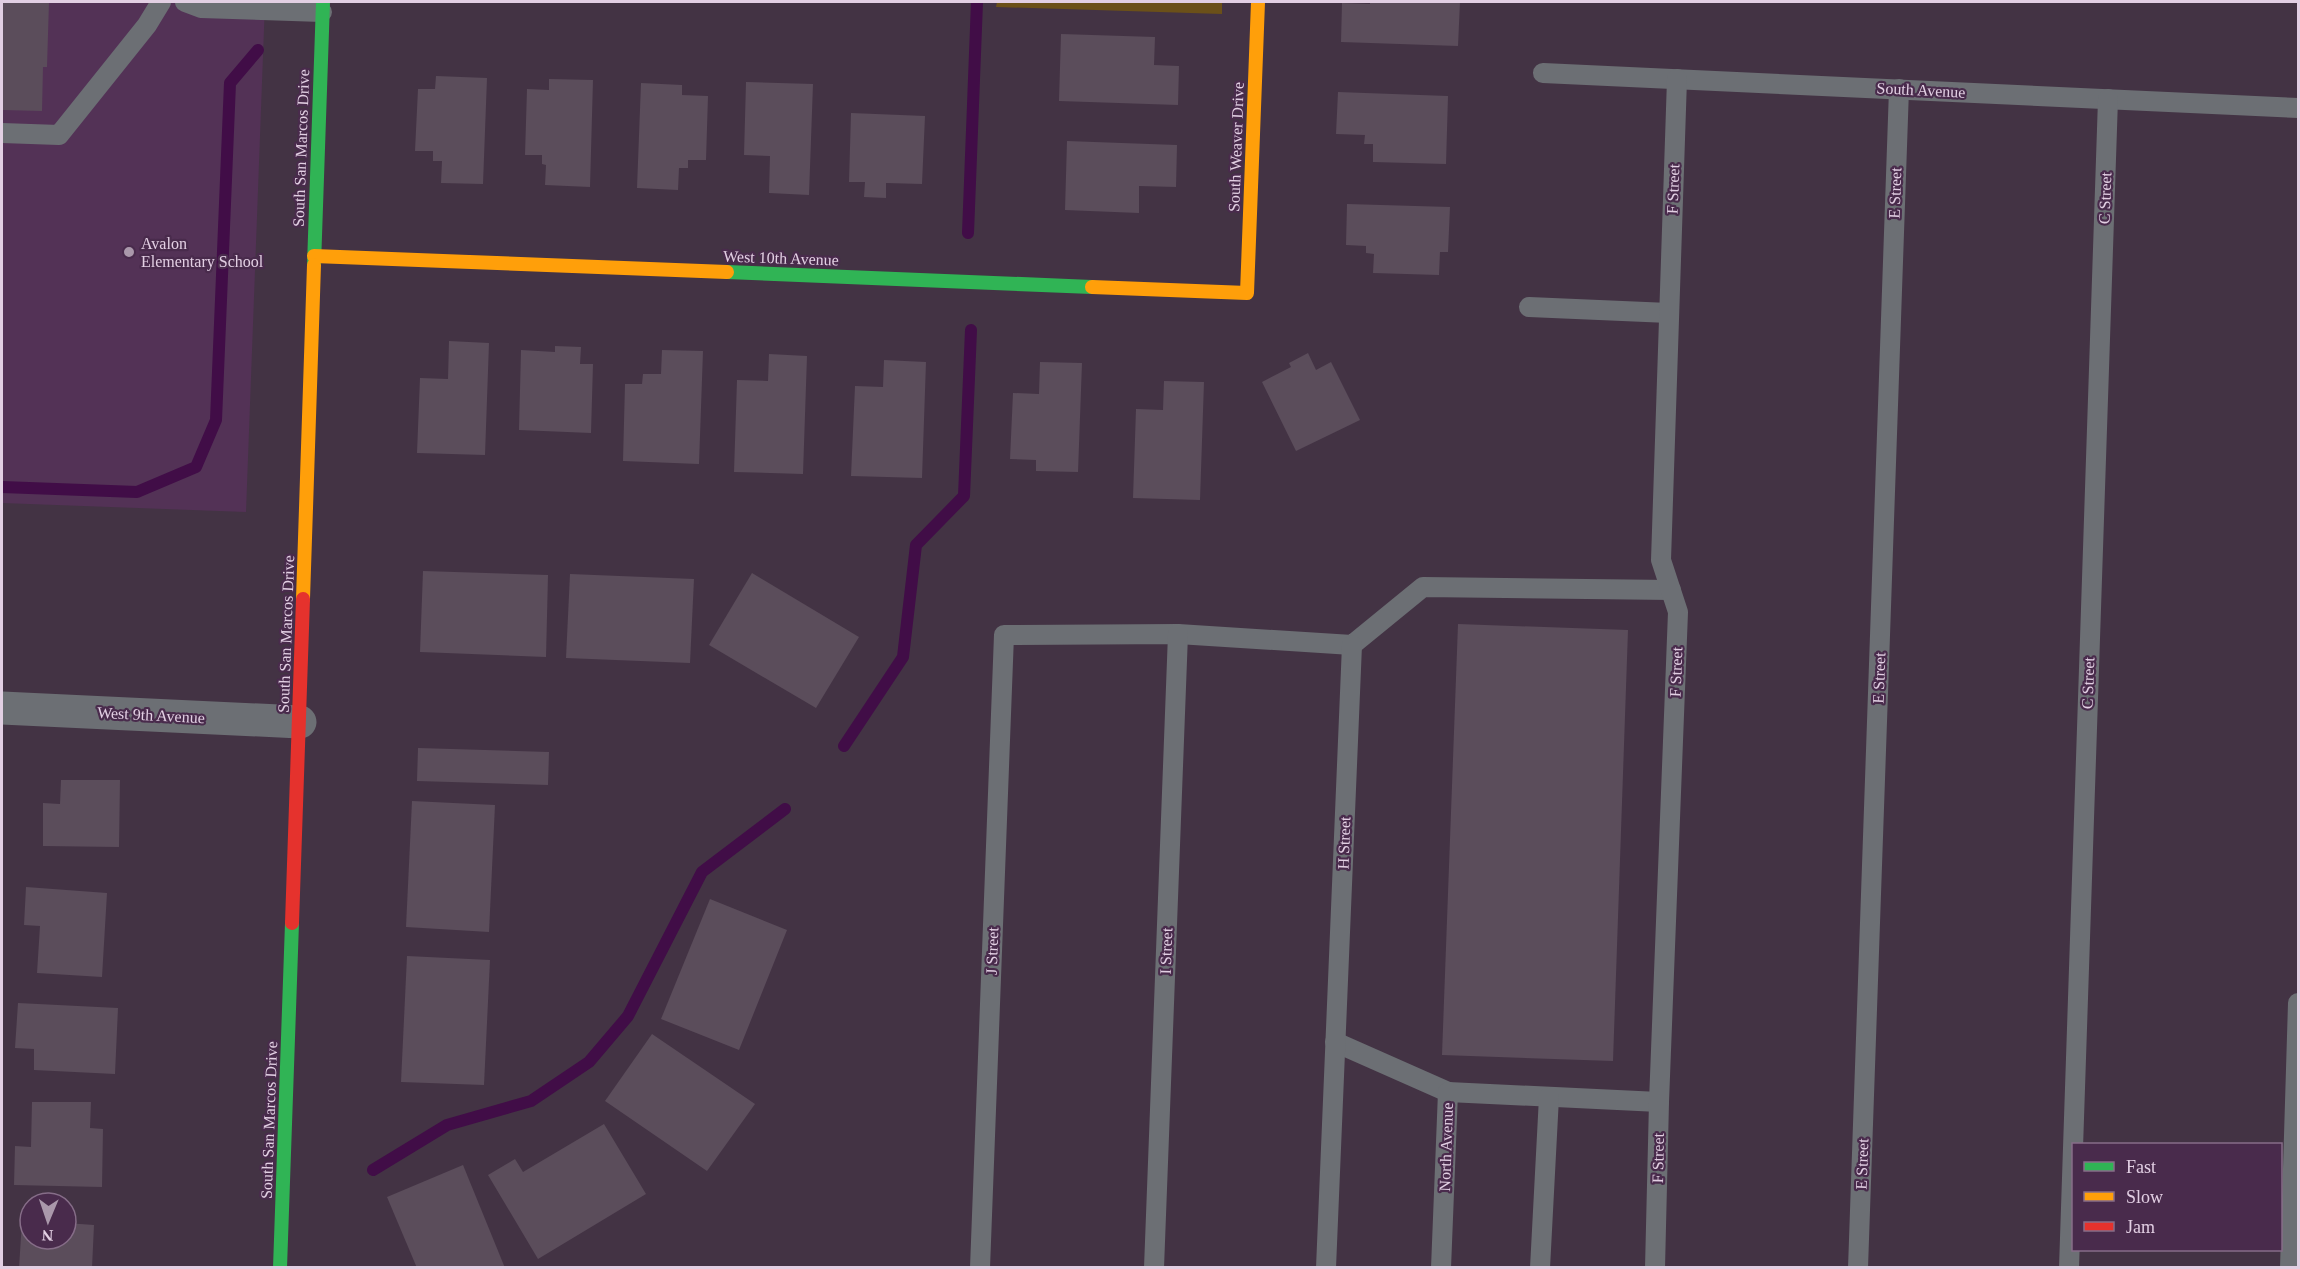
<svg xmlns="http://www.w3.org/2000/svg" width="2300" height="1269" font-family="'Times New Roman',serif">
	<rect width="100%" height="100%" fill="#433344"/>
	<path fill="#533256" d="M2,2h263l-19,510 -244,-9z"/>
	<path fill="#6b5019" d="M997,2h225v12l-226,-7z"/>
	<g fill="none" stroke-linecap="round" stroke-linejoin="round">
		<g stroke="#410d47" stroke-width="12">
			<path d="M968,233l9,-231"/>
			<path d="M2,487l135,5 59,-25 20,-47 14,-337 28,-33"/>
			<path d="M844,746l59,-89 13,-112 48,-49 7,-166"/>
			<path d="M373,1170l74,-45 84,-24 58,-39 39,-46 74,-144 83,-63"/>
		</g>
	</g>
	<g fill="#5b4d5b">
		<path d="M2,2h47l-2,65h-4l-1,44 -40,-1z"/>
		<path d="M1370,2h90l-2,44 -117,-4 1,-39 28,1z"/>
		<path d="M1061,34l94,3 -1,28 25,1 -1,39 -119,-4z"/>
		<path d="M436,76l51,2 -4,106 -42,-1 1,-22h-9v-10h-18l3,-62h17z"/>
		<path d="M549,79l44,1 -3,107 -45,-2 1,-20 -4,-1v-9h-17l2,-66 22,1z"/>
		<path d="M746,82l67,2 -4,111 -40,-2 1,-37 -26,-1z"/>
		<path d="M641,83l41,2v10l26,1 -2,64h-18v8h-9l-1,22 -41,-2z"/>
		<path d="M1338,92l110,4 -2,68 -73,-2v-18h-9l1,-9 -29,-1z"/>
		<path d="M851,113l74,3 -3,68 -36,-1v15l-22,-1 1,-15h-16z"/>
		<path d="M1067,141l110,4 -1,42 -37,-1v27l-74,-3z"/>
		<path d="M1347,204l103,3 -2,45h-8l-1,23 -66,-2 1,-19 -8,-1v-7l-20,-1z"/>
		<path d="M449,341l40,2 -4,112 -68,-2 3,-75 28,1z"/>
		<path d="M555,346l26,1 -1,17h13l-2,69 -72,-3 2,-80 34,2z"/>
		<path d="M662,350l41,1 -4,113 -76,-3 2,-77h17l1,-10h18z"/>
		<path d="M1308,353l8,17 15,-8 29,58 -64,31 -34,-69 29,-15 -2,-4z"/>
		<path d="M769,354l38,2 -4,118 -69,-2 3,-92 31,1z"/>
		<path d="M884,360l42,2 -4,116 -71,-2 4,-90 28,1z"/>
		<path d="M1040,362l42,1 -4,109 -42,-1v-11l-26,-1 3,-66 26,1z"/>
		<path d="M1164,381l40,1 -4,118 -67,-2 3,-89 27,1z"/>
		<path d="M423,571l125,4 -2,82 -126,-5z"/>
		<path d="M752,573l107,64 -43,71 -107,-63z"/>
		<path d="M570,574l124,5 -4,84 -124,-5z"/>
		<path d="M1458,624l170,6 -15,431 -171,-6z"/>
		<path d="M418,748l131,4 -1,33 -131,-4z"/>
		<path d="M61,780h59l-1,67 -76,-1v-43l17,1z"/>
		<path d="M412,801l83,4 -6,127 -83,-5z"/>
		<path d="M26,887l81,6 -5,84 -65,-4 3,-47 -16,-1z"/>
		<path d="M710,899l77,31 -48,120 -78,-31z"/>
		<path d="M407,956l83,4 -6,125 -83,-3z"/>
		<path d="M18,1003l100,5 -3,66 -81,-4v-21l-19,-1z"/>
		<path d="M652,1034l103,70 -48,67 -102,-70z"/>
		<path d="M32,1102h59l-1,26 13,1 -1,58 -88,-2 1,-39 16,1z"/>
		<path d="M604,1124l42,70 -108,65 -50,-84 27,-16 8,13z"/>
		<path d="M463,1165l42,103h-88l-30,-71z"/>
		<path d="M22,1221l8,1v17h36v-16l28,2 -2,43h-73z"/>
	</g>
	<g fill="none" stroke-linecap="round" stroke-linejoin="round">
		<g stroke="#6c6f74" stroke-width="20">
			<path d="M185,2l16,6 121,4"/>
			<path d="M1543,73l755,35"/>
			<path d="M2,133l57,2 88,-110 14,-23"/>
			<path d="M1529,307l140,6"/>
			<path d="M1335,1042l113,50"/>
			<path d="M980,1268l24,-633 174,-1 174,11 71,-58 248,3"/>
			<path d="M1154,1268l24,-634"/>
			<path d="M1326,1268l26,-623"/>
			<path d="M1441,1268l7,-176 211,10"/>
			<path d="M1540,1268l9,-171"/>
			<path d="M1655,1268l4,-166 19,-490 -17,-52 16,-481"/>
			<path d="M1858,1268l41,-1179"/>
			<path d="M2069,1268l39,-1169"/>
			<path d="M2290,1268l8,-265"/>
		</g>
		<path stroke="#6c6f74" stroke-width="33" d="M2,708l298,14"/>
		<g stroke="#30b455" stroke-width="14">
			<path d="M314,265l9,-263"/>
			<path d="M727,272l365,15"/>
			<path d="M280,1268l12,-345"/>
		</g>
		<g stroke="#ff9f0a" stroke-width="14">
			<path d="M314,256l413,16"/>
			<path d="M1092,287l155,6 11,-291"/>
			<path d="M303,599l11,-334"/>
		</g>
		<path stroke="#e5322d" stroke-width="14" d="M292,923l11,-324"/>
	</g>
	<circle fill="#aa98ab" stroke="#492b4c" stroke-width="2" cx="129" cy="252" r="6"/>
	<g text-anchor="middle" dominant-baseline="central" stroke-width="4.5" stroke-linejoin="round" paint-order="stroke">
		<g font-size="16" fill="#e2cfe3" stroke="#492b4c">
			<text transform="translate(1921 90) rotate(3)">South Avenue</text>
			<text transform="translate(1236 147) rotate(-88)">South Weaver Drive</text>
			<text transform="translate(301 148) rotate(-88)">South San Marcos Drive</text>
			<text transform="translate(1673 189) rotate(-88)">F Street</text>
			<text transform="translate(1895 193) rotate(-88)">E Street</text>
			<text transform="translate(2105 198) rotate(-88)">C Street</text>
			<text transform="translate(781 258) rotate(2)">West 10th Avenue</text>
			<text transform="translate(286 634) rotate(-88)">South San Marcos Drive</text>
			<text transform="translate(1676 672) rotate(-88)">F Street</text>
			<text transform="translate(1879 678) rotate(-88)">E Street</text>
			<text transform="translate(2088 683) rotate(-88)">C Street</text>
			<text transform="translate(151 715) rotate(3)">West 9th Avenue</text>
			<text transform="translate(1344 843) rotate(-88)">H Street</text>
			<text transform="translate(992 951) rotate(-88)">J Street</text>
			<text transform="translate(1166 951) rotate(-88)">I Street</text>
			<text transform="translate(269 1120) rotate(-88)">South San Marcos Drive</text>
			<text transform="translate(1446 1147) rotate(-88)">North Avenue</text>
			<text transform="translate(1658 1158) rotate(-89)">F Street</text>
			<text transform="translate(1862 1164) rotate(-88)">E Street</text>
		</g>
		<g font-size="16" fill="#e2cfe3" stroke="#492b4c" text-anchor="start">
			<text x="141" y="243">Avalon<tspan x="141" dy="18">Elementary School</tspan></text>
		</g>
	</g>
	<rect width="2300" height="1269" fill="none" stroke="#e2cfe3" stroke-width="6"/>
	<rect x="2072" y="1143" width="210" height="108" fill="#492b4c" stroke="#866d88" stroke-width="1.5"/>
	<rect x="2084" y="1162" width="30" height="9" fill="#30b455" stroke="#866d88" stroke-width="1.5"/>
	<text x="2126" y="1173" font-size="18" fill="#e2cfe3">Fast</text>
	<rect x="2084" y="1192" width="30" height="9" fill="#ff9f0a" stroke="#866d88" stroke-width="1.5"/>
	<text x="2126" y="1203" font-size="18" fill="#e2cfe3">Slow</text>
	<rect x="2084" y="1222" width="30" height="9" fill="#e5322d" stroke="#866d88" stroke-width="1.5"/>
	<text x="2126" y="1233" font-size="18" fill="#e2cfe3">Jam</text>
	<g transform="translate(48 1221) rotate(182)"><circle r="28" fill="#492b4c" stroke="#866d88" stroke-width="1.5"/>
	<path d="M0-4.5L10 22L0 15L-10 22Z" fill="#aa98ab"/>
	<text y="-9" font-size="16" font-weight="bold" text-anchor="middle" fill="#e2cfe3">N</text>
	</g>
</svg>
